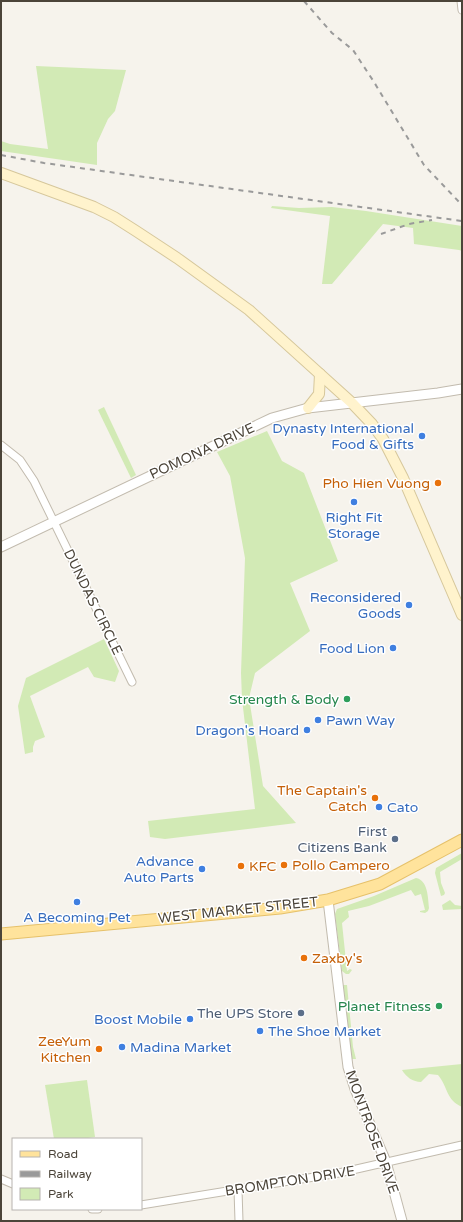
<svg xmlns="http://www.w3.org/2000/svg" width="463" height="1222" font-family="'Varela Round',sans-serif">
	<rect width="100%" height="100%" fill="#f6f3ec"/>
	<g fill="#d2eab5">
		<path d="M36,66l90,4 -11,41 -7,8 -11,24v22l-96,-14v-10l9,3 38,5z"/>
		<path d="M272,206l27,2 33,-1 34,4 96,15v25l-3,-1 -45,-6 -1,-16 -30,-4 -51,60h-10l8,-68 -59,-8z"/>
		<path d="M104,407l32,68 -5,3 -33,-68z"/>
		<path d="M267,431l15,30 22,12 34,88 -48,22 20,48 -55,42 -6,25 14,88 33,37 -131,16 -15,-2 -2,-16 107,-12 -13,-110 -1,-26 4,-115 -15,-82 -13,-24z"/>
		<path d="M104,639l15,32 -4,11 -21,-5 -6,-10 -58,29 15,41 -10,4 -2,6v5l-8,2 -7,-48 8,-28z"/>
		<path d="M462,853v6l-22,13 1,11 4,10 -1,2 -3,1 -6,-23 1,-5z"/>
		<path d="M416,878c12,2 12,20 13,30l-1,3 -3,2 -5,-1v-1l5,-1 -4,-16 -6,2 -4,-6 -42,16 -21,5 1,6 -7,6 5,48 3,-2 2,1 -3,4h-3l-4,-3 -7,-57 2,-5 37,-13z"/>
		<path d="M450,900l5,5 7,1v3l-19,1 -1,-5z"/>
		<path d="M343,985h4l6,62 3,12h-4l-1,-2z"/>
		<path d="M462,1064v43c-16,-7 -14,-20 -24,-32l-9,-1 -8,8c-8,0 -15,-5 -19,-12z"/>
		<path d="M87,1080l8,57 -14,2h-27l-9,-54z"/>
	</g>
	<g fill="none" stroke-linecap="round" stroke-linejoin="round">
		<defs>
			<g id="minor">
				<path d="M461,1l1,9"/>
				<path d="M1,445l19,15 14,21 98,201"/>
				<path d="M1,1179l12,5"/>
				<path d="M238,1190l1,31"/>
				<path d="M141,1205l198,-32 123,-28"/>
				<path d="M92,1209h6"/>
			</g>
			<g id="tertiary">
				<path d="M1,547l271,-129 36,-10 130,-15 24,-4"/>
				<path d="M328,900l20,167 7,22 31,73 16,59"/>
			</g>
			<g id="secondary">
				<path d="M1,173l93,34 20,10 22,14 41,27 72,52 103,93 20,21 11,15 20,39 59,137"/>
				<path d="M308,408l11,-14 1,-20"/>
			</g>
			<path id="primary" d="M1,934l279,-26 48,-8 52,-16 82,-44"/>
		</defs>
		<use href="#minor" stroke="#c2bbae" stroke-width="9"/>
		<use href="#tertiary" stroke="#c2bbae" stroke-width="11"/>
		<use href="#secondary" stroke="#d6c79b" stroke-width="12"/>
		<use href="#primary" stroke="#e6c16a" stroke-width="13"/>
		<use href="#minor" stroke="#fff" stroke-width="7"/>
		<use href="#tertiary" stroke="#fff" stroke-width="9"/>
		<use href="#secondary" stroke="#fff3cd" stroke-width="10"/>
		<use href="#primary" stroke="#ffe39c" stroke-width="11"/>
		<g stroke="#9a9a9a" stroke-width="2" stroke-dasharray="5 5" stroke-linecap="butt">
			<path d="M304,1l28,32 21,17 21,32 50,83 38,40"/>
			<path d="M1,155l43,8 418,58"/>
			<path d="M381,234l28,-10 23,-4"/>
		</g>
	</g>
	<g fill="#3f7fe0" stroke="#fff" stroke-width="1.5">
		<circle cx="422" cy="436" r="4"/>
		<circle cx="354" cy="502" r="4"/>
		<circle cx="409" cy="605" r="4"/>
		<circle cx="393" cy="648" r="4"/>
		<circle cx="318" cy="720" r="4"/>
		<circle cx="307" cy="730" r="4"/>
		<circle cx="379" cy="807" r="4"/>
		<circle cx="202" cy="869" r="4"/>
		<circle cx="77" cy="902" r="4"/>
		<circle cx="190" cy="1019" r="4"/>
		<circle cx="260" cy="1031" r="4"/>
		<circle cx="122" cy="1047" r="4"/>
	</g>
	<g fill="#e8710a" stroke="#fff" stroke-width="1.5">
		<circle cx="438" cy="483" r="4"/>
		<circle cx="375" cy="798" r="4"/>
		<circle cx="284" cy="865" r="4"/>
		<circle cx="241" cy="866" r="4"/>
		<circle cx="304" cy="958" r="4"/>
		<circle cx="99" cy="1049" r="4"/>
	</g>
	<g fill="#2e9e5b" stroke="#fff" stroke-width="1.5">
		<circle cx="347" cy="699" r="4"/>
		<circle cx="439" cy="1006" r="4"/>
	</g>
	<g fill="#5c6f8a" stroke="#fff" stroke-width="1.5">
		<circle cx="395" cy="839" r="4"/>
		<circle cx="301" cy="1013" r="4"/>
	</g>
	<g text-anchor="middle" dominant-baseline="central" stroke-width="3" stroke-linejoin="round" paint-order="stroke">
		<g font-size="14" fill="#366cbe" stroke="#fff" text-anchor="end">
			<text x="414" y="428">Dynasty International<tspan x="414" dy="16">Food &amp; Gifts</tspan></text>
			<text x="354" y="517" text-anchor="middle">Right Fit<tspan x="354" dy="16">Storage</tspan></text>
			<text x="401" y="597">Reconsidered<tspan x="401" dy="16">Goods</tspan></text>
			<text x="385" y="648">Food Lion</text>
			<text x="326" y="720" text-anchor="start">Pawn Way</text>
			<text x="299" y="730">Dragon's Hoard</text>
			<text x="387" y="807" text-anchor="start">Cato</text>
			<text x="194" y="861">Advance<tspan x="194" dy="16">Auto Parts</tspan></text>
			<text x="77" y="917" text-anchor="middle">A Becoming Pet</text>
			<text x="182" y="1019">Boost Mobile</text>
			<text x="268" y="1031" text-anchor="start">The Shoe Market</text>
			<text x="130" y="1047" text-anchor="start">Madina Market</text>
		</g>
		<g font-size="14" fill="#4b4439" stroke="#fff">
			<text transform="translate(202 451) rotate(-25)">POMONA DRIVE</text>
			<text transform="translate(93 602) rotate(64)">DUNDAS CIRCLE</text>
			<text transform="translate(238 910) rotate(-6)">WEST MARKET STREET</text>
			<text transform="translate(372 1132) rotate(70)">MONTROSE DRIVE</text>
			<text transform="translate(290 1181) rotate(-9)">BROMPTON DRIVE</text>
		</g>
		<g font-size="14" fill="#c56008" stroke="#fff" text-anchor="end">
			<text x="430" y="483">Pho Hien Vuong</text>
			<text x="367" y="790">The Captain's<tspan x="367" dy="16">Catch</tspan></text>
			<text x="292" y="865" text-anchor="start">Pollo Campero</text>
			<text x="249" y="866" text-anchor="start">KFC</text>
			<text x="312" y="958" text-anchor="start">Zaxby's</text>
			<text x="91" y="1041">ZeeYum<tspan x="91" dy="16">Kitchen</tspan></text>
		</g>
		<g font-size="14" fill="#27864d" stroke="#fff" text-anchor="end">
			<text x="339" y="699">Strength &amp; Body</text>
			<text x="431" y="1006">Planet Fitness</text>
		</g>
		<g font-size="14" fill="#4e5e75" stroke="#fff" text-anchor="end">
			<text x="387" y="831">First<tspan x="387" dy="16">Citizens Bank</tspan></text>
			<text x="293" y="1013">The UPS Store</text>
		</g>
	</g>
	<rect width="463" height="1222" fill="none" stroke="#4b4439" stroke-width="4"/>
	<rect x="12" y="1138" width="130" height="72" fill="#ffffff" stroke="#b7b4b0"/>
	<rect x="20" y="1151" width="20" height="6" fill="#ffe39c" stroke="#b7b4b0"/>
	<text x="48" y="1158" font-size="12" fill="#4b4439">Road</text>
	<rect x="20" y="1171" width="20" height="6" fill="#9a9a9a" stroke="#b7b4b0"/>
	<text x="48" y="1178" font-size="12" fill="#4b4439">Railway</text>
	<rect x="20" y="1188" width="20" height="12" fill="#d2eab5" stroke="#b7b4b0"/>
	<text x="48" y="1198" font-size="12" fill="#4b4439">Park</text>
</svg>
